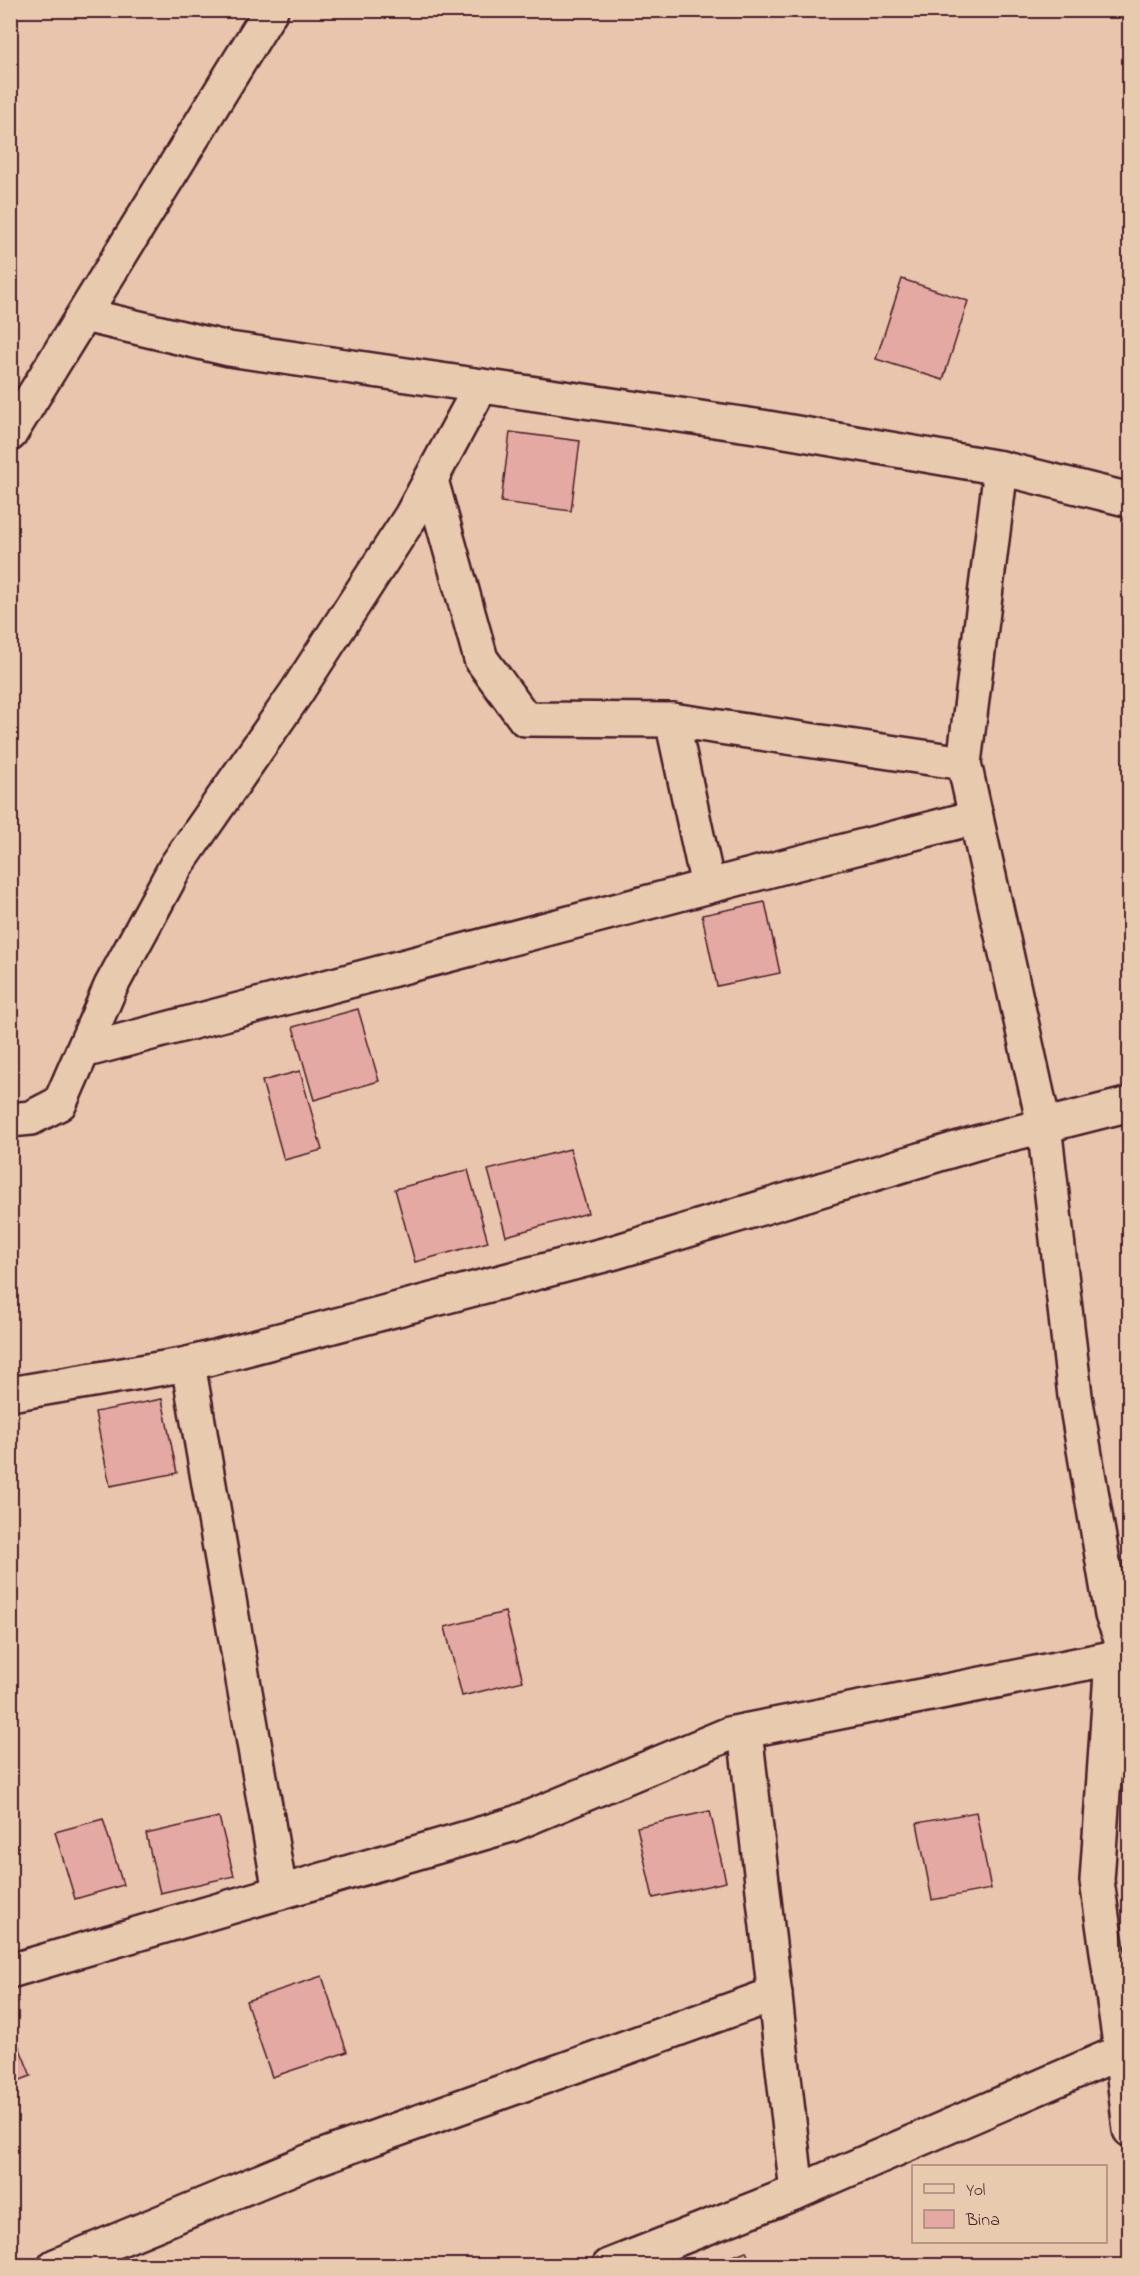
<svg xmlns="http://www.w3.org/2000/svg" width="1140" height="2276" font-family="'Indie Flower',sans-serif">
	<rect width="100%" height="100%" fill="#e8c5ac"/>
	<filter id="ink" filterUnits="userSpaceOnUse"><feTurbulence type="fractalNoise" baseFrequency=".0167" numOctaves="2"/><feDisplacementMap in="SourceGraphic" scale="12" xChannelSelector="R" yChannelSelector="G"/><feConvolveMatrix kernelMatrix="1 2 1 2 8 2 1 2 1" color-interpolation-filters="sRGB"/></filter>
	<g filter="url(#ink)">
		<g fill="#e3a9a2" stroke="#4a1f2b" stroke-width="1.5">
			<path d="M902,279l66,22 -25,79 -67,-21z"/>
			<path d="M510,432l70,9 -9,70 -70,-9z"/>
			<path d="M765,902l15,71 -63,13 -15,-71z"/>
			<path d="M358,1009l21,72 -65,19 -21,-73z"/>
			<path d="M300,1071l22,79 -38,10 -22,-79z"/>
			<path d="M570,1149l18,64 -82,23 -18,-66z"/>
			<path d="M468,1170l20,72 -73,20 -20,-73z"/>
			<path d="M162,1399l15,74 -67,13 -15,-74z"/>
			<path d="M505,1612l18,69 -61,15 -17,-69z"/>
			<path d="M710,1811l16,71 -73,16 -16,-71z"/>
			<path d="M976,1812l15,77 -59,11 -15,-77z"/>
			<path d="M219,1817l15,59 -74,17 -14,-59z"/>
			<path d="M103,1819l20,66 -48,14 -20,-67z"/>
			<path d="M322,1976l25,76 -75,25 -26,-76z"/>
			<path d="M10,2024l21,52 -21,8z"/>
			<path d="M746,2251l6,15h-45z"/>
		</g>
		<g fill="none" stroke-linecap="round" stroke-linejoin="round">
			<defs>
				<g id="minor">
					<path d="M84,315l145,34 533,78 239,41 129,32"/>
					<path d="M10,434l261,-424"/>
					<path d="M1001,468l-37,295 80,362 31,271 37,219 18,47"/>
					<path d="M431,480l50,179 44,60 147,1 36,166"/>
					<path d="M672,720l292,43"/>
					<path d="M83,1051l699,-184 194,-50"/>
					<path d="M10,1120l21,-2 29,-15 51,-117 65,-120 120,-173 115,-177 70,-130"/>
					<path d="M188,1364l92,528"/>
					<path d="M10,1394l178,-30 427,-112 361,-109 154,-39"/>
					<path d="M745,1731l52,461"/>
					<path d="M10,1971l501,-146 218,-91 383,-76 -15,223 24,170 9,79"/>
					<path d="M55,2266l257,-106 463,-166"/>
					<path d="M609,2266l188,-74 333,-144"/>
				</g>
			</defs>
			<use href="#minor" stroke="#4a1f2b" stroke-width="38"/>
			<use href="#minor" stroke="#e8cbae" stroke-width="33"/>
		</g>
	</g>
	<rect width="1140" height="2276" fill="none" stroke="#e8cbae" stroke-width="36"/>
	<rect x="18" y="18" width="1104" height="2240" fill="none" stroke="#4a1f2b" stroke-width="2" filter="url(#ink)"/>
	<rect x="912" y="2165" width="195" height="78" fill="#e8cbae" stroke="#a9867a" stroke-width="1.5"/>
	<rect x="924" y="2184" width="30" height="9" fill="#e8cbae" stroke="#a9867a" stroke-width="1.5"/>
	<text x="966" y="2195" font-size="18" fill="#4a1f2b">Yol</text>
	<rect x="924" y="2210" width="30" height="18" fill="#e3a9a2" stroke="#a9867a" stroke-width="1.5"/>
	<text x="966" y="2225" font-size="18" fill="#4a1f2b">Bina</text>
</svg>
